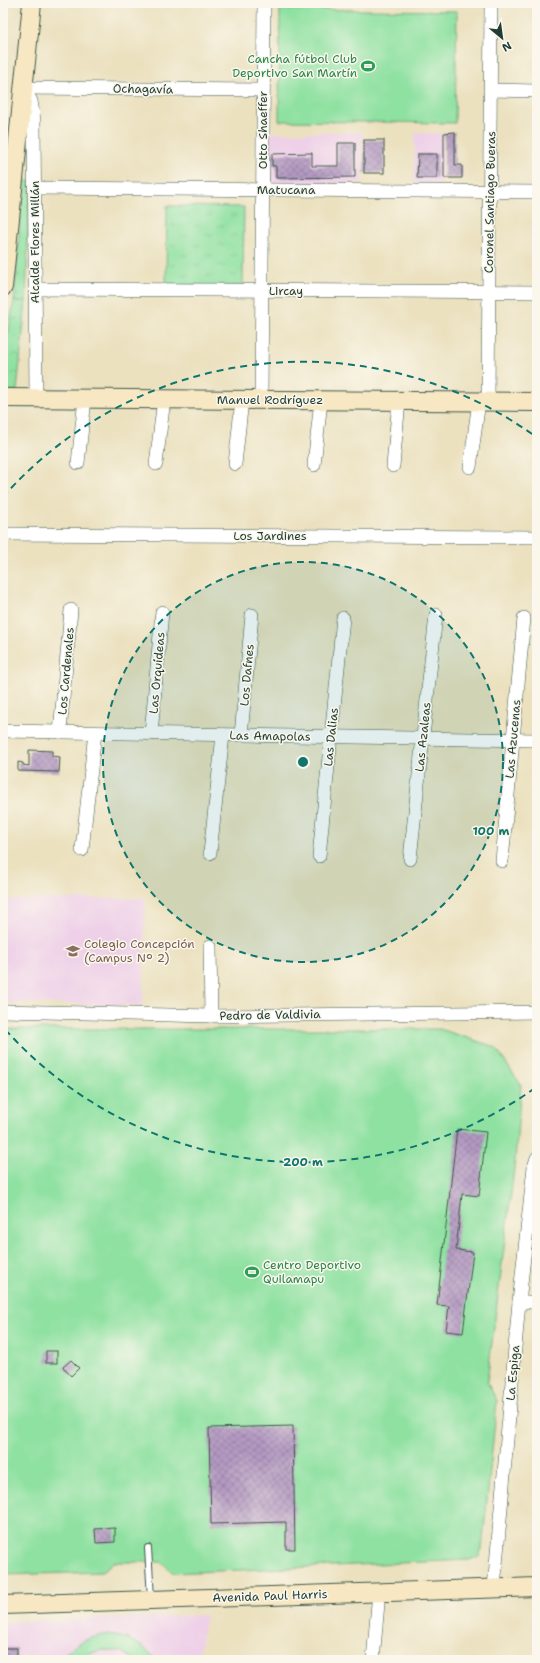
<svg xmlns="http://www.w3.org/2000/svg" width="540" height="1663" font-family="'Shantell Sans',sans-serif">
	<defs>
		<pattern id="grass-tufts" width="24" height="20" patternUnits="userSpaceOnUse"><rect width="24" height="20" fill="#8fe1a1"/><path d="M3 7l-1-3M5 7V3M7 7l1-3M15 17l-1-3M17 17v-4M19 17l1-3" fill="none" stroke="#7bc28b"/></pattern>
		<pattern id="park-crowns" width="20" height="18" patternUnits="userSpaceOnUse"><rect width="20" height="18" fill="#8fe1a1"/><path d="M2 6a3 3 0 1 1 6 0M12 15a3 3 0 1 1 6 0" fill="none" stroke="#7bc28b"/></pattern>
		<pattern id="building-cross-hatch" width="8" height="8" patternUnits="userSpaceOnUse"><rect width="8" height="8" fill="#b499c2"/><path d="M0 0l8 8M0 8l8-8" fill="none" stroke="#927e9e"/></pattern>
	</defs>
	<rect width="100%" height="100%" fill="#fbf7ec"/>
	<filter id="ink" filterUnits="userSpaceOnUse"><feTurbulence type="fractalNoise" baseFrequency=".025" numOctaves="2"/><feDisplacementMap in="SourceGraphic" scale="8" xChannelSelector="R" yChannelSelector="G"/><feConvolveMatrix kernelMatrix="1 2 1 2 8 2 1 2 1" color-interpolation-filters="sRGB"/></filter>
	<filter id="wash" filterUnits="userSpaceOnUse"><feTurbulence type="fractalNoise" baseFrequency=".012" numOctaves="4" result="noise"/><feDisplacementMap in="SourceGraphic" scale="16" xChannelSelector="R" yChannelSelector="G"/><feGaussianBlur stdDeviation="0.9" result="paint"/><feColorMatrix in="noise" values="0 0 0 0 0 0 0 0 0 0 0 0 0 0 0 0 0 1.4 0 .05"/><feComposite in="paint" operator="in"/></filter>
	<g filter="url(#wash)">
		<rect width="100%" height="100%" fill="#ebe1bf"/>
		<g fill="#eed0e8">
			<path d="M362,132v51h-93v-50z"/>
			<path d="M415,133h27v50h-28z"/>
			<path d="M145,898l-2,107 -140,-2v-103z"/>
			<path d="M206,1615l-8,45h-195v-38z"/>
		</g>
		<g fill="url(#grass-tufts)" stroke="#578f6a">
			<path d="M23,181h7l-4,120h-12z"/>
			<path d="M167,206l77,1 -1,79 -77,-1z"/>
		</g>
		<path fill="url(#park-crowns)" stroke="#578f6a" d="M14,301h12l-9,90h-14v-31z"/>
		<g fill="#8fe1a1" stroke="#578f6a">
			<path d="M280,9l177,2 -2,112 -176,-2z"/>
			<path d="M3,1029h437l55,18 26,38 -6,76 -28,221 10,19 -15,148 -4,8 -9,3 -296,13 -11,-11h-49l-11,10 -99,3z"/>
			<path d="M102,1635c21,0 40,7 54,25h-20l-15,-8 -18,-2 -17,4 -9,6h-18c12,-14 25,-21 43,-25z"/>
		</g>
		<g id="blocks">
			<g fill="url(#building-cross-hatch)">
				<path d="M455,132v33h7v13h-18v-45z"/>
				<rect x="364" y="140" width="20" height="33"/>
				<path d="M338,143h17v34l-79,1v-12h-4v-12l40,-1v13h26z"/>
				<path d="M418,154h19v24h-20z"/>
				<path d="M29,750l23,1v5l8,1 -1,15 -41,-1v-9l5,1v2l6,1z"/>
				<path d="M457,1129l29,3 -7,64 -17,-2 -6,56 17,2 -10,81 -17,-2 3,-25 -12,-1z"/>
				<rect x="46" y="1351" width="11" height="12"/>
				<path d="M71,1360l8,8 -8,8 -8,-9z"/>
				<path d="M293,1426l2,123h-9v-27l-75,2 -2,-96z"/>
				<path d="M115,1528v14l-19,1 -1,-14z"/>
				<rect x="3" y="1648" width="14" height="12"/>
			</g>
		</g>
	</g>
	<g filter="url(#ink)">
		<use href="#blocks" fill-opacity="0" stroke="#3e5649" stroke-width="1"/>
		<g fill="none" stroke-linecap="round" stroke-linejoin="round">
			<defs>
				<path id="lane" d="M148,1548l3,50"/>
				<g id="street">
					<path d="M23,88l8,13 3,19 2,278"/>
					<path d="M23,88l240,2"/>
					<path d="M491,90l46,1"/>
					<path d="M34,188l503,4"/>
					<path d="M35,289l502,3"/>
					<path d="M261,400l3,-397"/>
					<path d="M488,401l3,-398"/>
					<path d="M78,463l7,-64"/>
					<path d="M156,464l8,-65"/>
					<path d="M235,464l7,-64"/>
					<path d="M314,465l7,-65"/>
					<path d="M393,466l6,-65"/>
					<path d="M470,467l9,-66"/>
					<path d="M3,534l534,3"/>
					<path d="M3,731l534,9"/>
					<path d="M60,732l11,-122"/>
					<path d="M151,734l11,-122"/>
					<path d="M241,735l11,-120"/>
					<path d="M82,850l13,-117"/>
					<path d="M210,853l13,-118"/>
					<path d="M319,856l24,-238"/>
					<path d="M410,859l26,-244"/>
					<path d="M502,861l22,-243"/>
					<path d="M210,946l1,70"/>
					<path d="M3,1011l208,5 326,-4"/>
					<path d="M519,1302h18"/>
					<path d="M494,1588l25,-286 15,-135 3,-9"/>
					<path d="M373,1660l6,-68"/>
				</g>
				<g id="secondary">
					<path d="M3,287l29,-284"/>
					<path d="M3,398l534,4"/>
					<path d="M3,1605l534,-18"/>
				</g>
			</defs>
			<use href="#lane" stroke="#3e5649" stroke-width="8"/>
			<use href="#street" stroke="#3e5649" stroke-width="14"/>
			<use href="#secondary" stroke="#3e5649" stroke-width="20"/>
			<use href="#lane" stroke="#fff" stroke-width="6"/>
			<use href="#street" stroke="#fff" stroke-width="13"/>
			<use href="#secondary" stroke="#f7e8c3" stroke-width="18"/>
		</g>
	</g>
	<circle cx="303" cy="762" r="200" fill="#0f766e" fill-opacity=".12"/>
	<g fill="none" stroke="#0f766e" stroke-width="2" stroke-dasharray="7 5">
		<circle cx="303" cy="762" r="200"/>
		<path d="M535 1088A400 400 0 0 1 3 1027M3 497A400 400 0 0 1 535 436"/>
	</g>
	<defs>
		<symbol id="stadium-bare" viewBox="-9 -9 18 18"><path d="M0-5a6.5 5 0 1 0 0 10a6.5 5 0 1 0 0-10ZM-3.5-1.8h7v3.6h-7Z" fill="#2e9e5b" stroke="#fbf7ec" stroke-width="2.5" paint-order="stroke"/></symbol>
		<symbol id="school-bare" viewBox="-9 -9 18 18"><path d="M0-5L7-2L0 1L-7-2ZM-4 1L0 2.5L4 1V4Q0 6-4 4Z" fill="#8d6e63" stroke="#fbf7ec" stroke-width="2.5" paint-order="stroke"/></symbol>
	</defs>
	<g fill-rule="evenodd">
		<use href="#stadium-bare" x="358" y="56" width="20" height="20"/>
		<use href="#school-bare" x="63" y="941" width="20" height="20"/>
		<use href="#stadium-bare" x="242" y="1262" width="20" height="20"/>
	</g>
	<g text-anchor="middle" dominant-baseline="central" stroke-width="3" stroke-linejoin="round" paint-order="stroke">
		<g font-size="12" fill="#27864d" stroke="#fbf7ec" text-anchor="end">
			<text x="357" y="59">Cancha fútbol Club<tspan x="357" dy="14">Deportivo San Martín</tspan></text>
			<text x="263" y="1265" text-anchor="start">Centro Deportivo<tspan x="263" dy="14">Quilamapu</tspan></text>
		</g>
		<g font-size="12" fill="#1f3d34" stroke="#fbf7ec">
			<text transform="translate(143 89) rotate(1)">Ochagavía</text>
			<text transform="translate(263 130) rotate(-90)">Otto Shaeffer</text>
			<text x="286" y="190">Matucana</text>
			<text transform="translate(490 202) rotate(-89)">Coronel Santiago Bueras</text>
			<text transform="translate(35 242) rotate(-90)">Alcalde Flores Millán</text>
			<text x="286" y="291">Lircay</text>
			<text x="270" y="400">Manuel Rodríguez</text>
			<text x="270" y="536">Los Jardines</text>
			<text transform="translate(66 671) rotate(-85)">Los Cardenales</text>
			<text transform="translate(157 673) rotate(-85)">Las Orquídeas</text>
			<text transform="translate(247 675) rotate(-85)">Los Dafnes</text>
			<text transform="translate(270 736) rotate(1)">Las Amapolas</text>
			<text transform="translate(331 737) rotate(-84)">Las Dalias</text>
			<text transform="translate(423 737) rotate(-84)">Las Azaleas</text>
			<text transform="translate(513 739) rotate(-85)">Las Azucenas</text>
			<text transform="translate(270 1015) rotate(-1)">Pedro de Valdivia</text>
			<text transform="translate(513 1373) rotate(-85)">La Espiga</text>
			<text transform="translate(270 1596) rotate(-2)">Avenida Paul Harris</text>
		</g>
		<g font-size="12" fill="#785e54" stroke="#fbf7ec" text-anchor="start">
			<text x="84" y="944">Colegio Concepción<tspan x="84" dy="14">(Campus N° 2)</tspan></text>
		</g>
	</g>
	<circle cx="303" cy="762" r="6" fill="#0f766e" stroke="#fbf7ec" stroke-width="2"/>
	<g font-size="12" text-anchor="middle" font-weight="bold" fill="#0f766e" stroke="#fbf7ec" stroke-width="3" stroke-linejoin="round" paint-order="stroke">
		<text x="491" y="835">100 m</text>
		<text x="303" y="1166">200 m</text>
	</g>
	<rect width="540" height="1663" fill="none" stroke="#fbf7ec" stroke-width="16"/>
	<g transform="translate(502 38) rotate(151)" stroke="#fbf7ec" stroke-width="3" paint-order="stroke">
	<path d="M0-3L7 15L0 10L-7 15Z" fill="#1f3d34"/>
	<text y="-6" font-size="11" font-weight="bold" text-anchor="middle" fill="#1f3d34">N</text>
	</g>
</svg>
